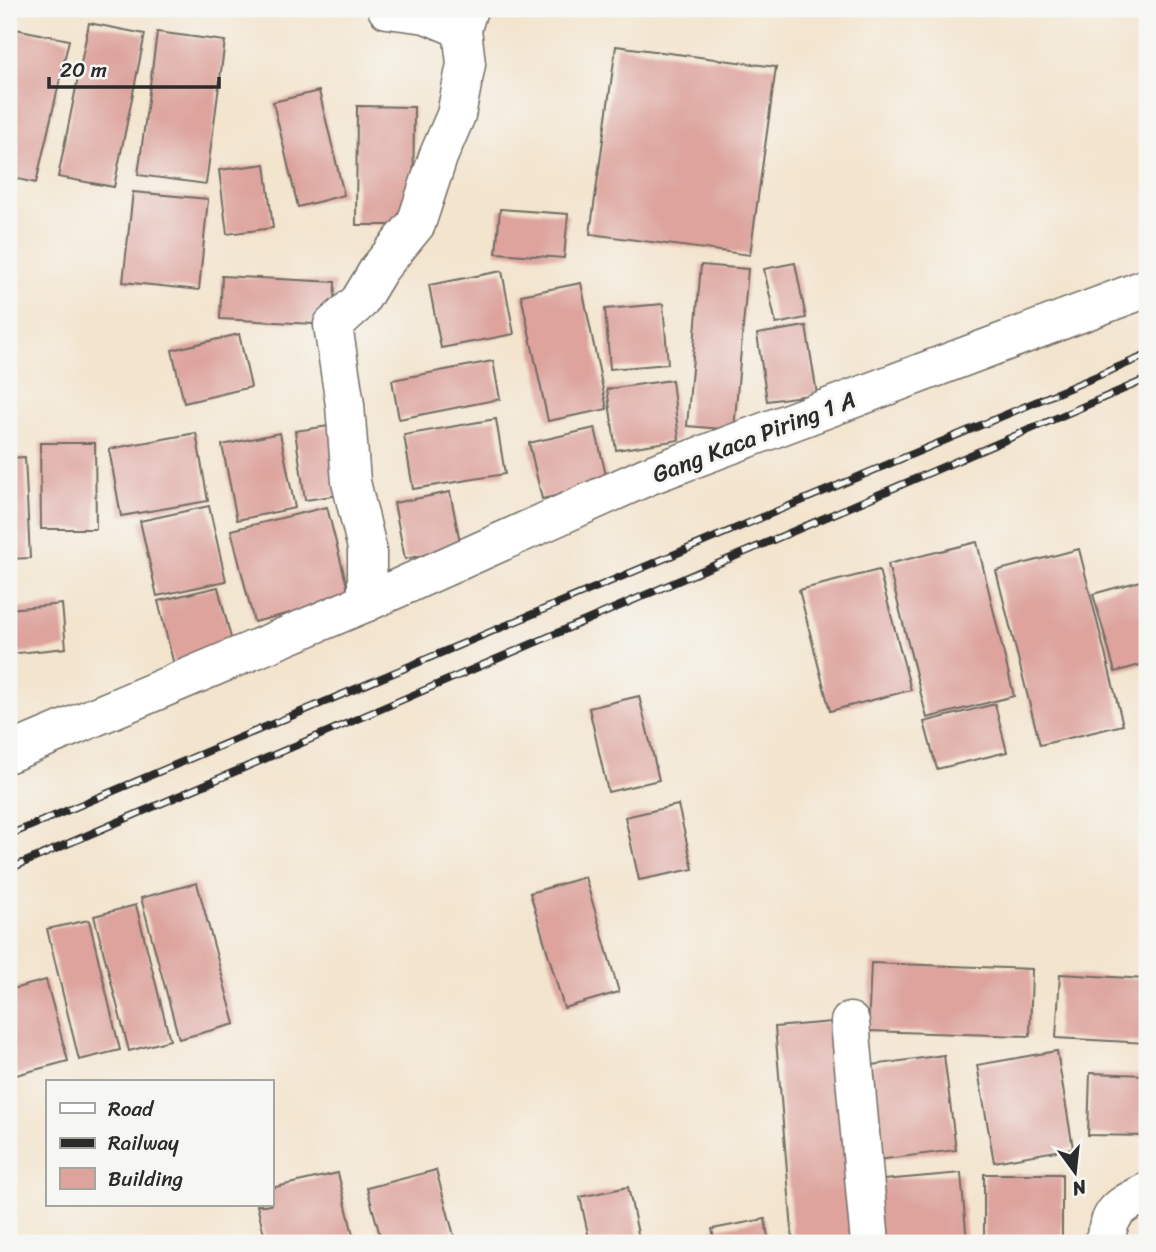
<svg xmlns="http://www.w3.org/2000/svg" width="1156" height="1252" font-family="Sriracha,sans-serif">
	<rect width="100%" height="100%" fill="#f6f6f2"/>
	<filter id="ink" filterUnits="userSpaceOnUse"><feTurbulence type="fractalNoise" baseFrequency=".0143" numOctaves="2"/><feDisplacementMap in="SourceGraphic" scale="14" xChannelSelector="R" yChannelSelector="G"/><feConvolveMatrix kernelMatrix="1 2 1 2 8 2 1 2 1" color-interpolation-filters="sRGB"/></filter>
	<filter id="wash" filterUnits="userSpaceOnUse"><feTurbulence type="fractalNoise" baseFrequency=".00686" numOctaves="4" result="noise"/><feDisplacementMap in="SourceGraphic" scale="28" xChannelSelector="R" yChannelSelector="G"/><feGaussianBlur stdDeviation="1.57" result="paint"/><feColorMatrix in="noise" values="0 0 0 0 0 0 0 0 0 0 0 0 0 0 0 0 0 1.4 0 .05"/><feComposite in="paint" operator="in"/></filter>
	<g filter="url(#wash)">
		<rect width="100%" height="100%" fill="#f3e4ce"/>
		<g id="blocks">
			<g fill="#dda39c">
				<path d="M89,23l56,11 -31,153 -56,-10z"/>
				<path d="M11,28l58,12 -33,143 -27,-6v-138z"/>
				<path d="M157,32l68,9 -19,143 -68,-9z"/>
				<path d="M616,46l160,21 -26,188 -160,-21z"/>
				<path d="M319,91l25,104 -46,12 -25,-105z"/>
				<path d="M357,106l57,1 -1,118h-57z"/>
				<path d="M265,164l8,64 -46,6 -8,-64z"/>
				<path d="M133,192l75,7 -9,91 -76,-8z"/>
				<path d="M500,209l68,5 -4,44 -68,-5z"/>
				<path d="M795,263l11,55 -30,6 -12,-55z"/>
				<path d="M701,265l47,4 -14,161 -47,-4z"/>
				<path d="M502,271l12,63 -73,14 -12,-63z"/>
				<path d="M222,276l113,6 -2,43 -113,-6z"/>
				<path d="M581,283l26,126 -59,12 -27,-126z"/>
				<path d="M663,304l5,60 -58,5 -5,-60z"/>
				<path d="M806,326l11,68 -50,7 -10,-67z"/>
				<path d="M239,334l12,53 -67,16 -12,-53z"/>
				<path d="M493,361l7,38 -101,20 -7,-39z"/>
				<path d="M672,380l7,60 -63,10 -9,-61z"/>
				<path d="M496,419l9,55 -92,15 -9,-54z"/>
				<path d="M336,425l10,69 -41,6 -10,-69z"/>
				<path d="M595,428l13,56 -66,15 -13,-56z"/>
				<path d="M196,433l12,68 -87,15 -12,-67z"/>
				<path d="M280,433l15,75 -58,12 -15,-75z"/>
				<path d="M40,443h55l1,86h-55z"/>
				<path d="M25,457l5,101 -21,1v-101z"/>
				<path d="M450,492l11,55 -56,12 -11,-56z"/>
				<path d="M209,506l17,75 -69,15 -17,-75z"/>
				<path d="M327,507l23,91 -96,24 -23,-92z"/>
				<path d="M977,542l37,154 -87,22 -39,-154z"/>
				<path d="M1079,549l44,176 -83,20 -44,-174z"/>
				<path d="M879,570l32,120 -81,21 -31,-121z"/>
				<path d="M1147,579v84l-32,9 -22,-78z"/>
				<path d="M218,587l16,63 -60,15 -16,-64z"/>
				<path d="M62,604l4,44 -57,6v-45z"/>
				<path d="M639,696l20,84 -51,12 -19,-84z"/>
				<path d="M995,704l12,48 -70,17 -13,-47z"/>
				<path d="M678,805l15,64 -54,11 -14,-63z"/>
				<path d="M585,877l34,115 -55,16 -34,-115z"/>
				<path d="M197,883l38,141 -56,15 -38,-141z"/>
				<path d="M136,905l34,135 -41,11 -35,-135z"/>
				<path d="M89,920l31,130 -41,10 -32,-131z"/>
				<path d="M871,963l161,6 -2,67 -162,-5z"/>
				<path d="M1060,974l87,5v64l-91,-5z"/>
				<path d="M46,980l22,81 -59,16v-87z"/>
				<path d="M843,1021l19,222h-69l-18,-216z"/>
				<path d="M1057,1051l16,97 -79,14 -17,-97z"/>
				<path d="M944,1055l12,95 -78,10 -13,-94z"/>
				<path d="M1090,1073l57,2v61l-59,-1z"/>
				<path d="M436,1170l20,73h-74l-15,-55z"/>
				<path d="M338,1173l17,70h-89l-9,-38h14v-17z"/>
				<path d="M961,1173l6,70h-89l-5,-62z"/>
				<rect x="984" y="1174" width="78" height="69"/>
				<path d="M628,1187l12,56h-50l-10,-46z"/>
				<path d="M765,1219l4,24h-54l-3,-14z"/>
			</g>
		</g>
	</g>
	<g filter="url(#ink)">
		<use href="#blocks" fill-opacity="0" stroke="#716c64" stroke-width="2"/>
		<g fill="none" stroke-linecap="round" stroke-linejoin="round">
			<defs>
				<g id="minor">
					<path d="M387,9l39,5 36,15"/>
					<path d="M367,602v-54l-16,-66 -6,-77 -12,-80 26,-23 20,-33 37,-45 22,-67 18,-42 10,-51 -4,-35 6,-20"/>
					<path d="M9,753l358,-151 283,-127 497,-187"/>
					<path d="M850,1022l20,221"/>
					<path d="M1104,1243c8,-35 13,-35 43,-51"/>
				</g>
			</defs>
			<use href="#minor" stroke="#716c64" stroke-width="41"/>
			<use href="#minor" stroke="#fff" stroke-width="38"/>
			<defs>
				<g id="rail">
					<path d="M9,835l1138,-480"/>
					<path d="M9,869l1138,-490"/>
				</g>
			</defs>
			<use href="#rail" stroke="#2b2b2b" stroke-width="8"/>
			<use href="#rail" stroke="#f6f6f2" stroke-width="5" stroke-dasharray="16" stroke-linecap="butt"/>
		</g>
	</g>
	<g text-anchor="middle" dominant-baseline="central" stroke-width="6" stroke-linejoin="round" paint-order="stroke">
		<g font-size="24" fill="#2b2b2b" stroke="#f6f6f2">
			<text transform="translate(754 437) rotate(-21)">Gang Kaca Piring 1 A</text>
		</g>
	</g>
	<rect width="1156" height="1252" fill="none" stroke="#f6f6f2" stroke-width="35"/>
	<rect x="46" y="1080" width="228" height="126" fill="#f6f6f2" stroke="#a5a5a2" stroke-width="2"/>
	<rect x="60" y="1103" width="35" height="10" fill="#ffffff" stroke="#a5a5a2" stroke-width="2"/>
	<text x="108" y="1116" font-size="21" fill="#2b2b2b">Road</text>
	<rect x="60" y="1138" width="35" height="10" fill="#2b2b2b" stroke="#a5a5a2" stroke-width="2"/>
	<text x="108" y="1150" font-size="21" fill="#2b2b2b">Railway</text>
	<rect x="60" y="1168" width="35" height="21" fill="#dda39c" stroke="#a5a5a2" stroke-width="2"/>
	<text x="108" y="1186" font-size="21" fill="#2b2b2b">Building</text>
	<g transform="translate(1075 1172) rotate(165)" stroke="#f6f6f2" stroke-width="5" paint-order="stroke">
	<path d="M0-5L12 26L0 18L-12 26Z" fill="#2b2b2b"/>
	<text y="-10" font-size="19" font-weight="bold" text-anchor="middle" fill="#2b2b2b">N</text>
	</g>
	<path d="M49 77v10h170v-10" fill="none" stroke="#2b2b2b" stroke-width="3.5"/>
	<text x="60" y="77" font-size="21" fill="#2b2b2b" stroke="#f6f6f2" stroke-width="5" paint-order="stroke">20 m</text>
</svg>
